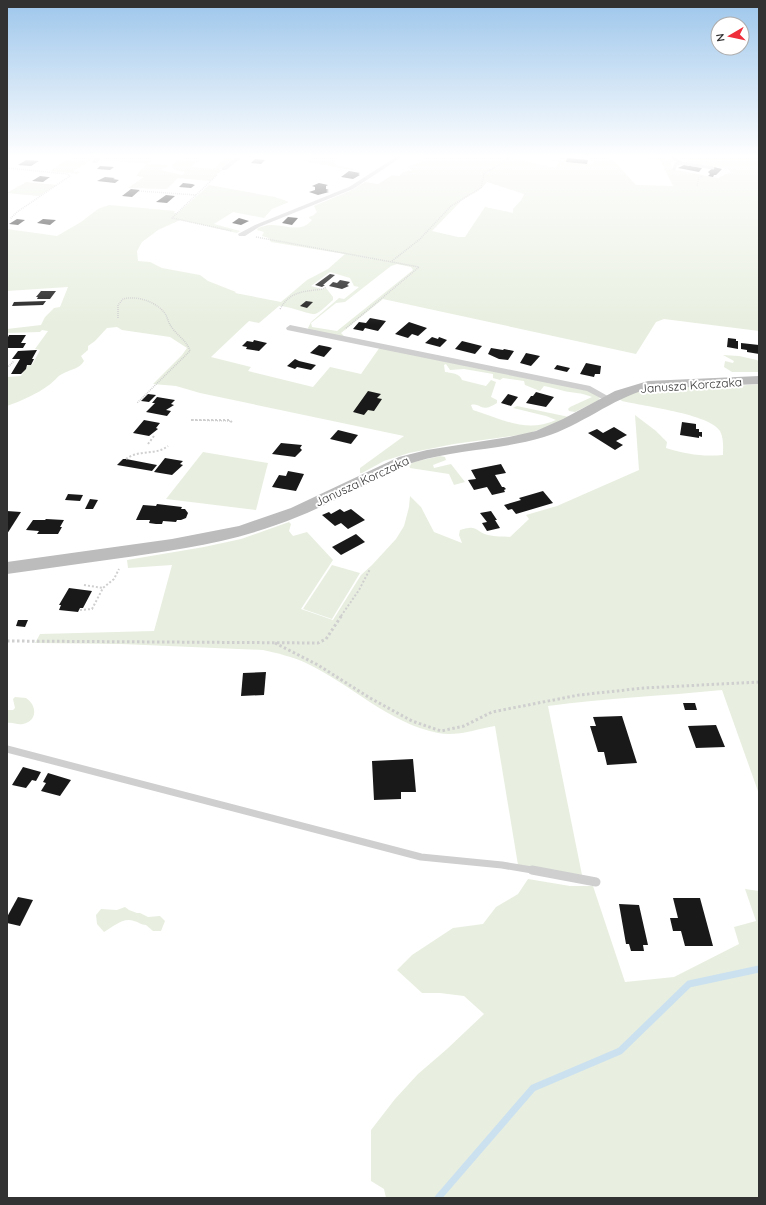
<svg xmlns="http://www.w3.org/2000/svg" width="766" height="1205" font-family="Quicksand,sans-serif">
	<rect width="100%" height="100%" fill="#fff"/>
	<g fill="#e8efe0" fill-rule="evenodd">
		<path d="M70,157h27l-24,14 7,1 -3,2 -27,-3z"/>
		<path d="M103,157h53l-9,7 21,1 -7,5 21,5 3,-3 -10,-2 -4,-4 10,-9h22l-12,10 22,2 14,-12 8,1 -11,10 -5,2h3l-12,11 -32,-3 -11,11 -39,-1 16,-11 -8,-1 10,-12 -46,-4z"/>
		<path d="M310,157h31l-7,5 2,3 18,4 -2,1 -50,-9z"/>
		<path d="M419,157h91l45,11 5,-6 -22,-5c6,0 16,3 20,2l-6,-2h19l-4,1 -2,4 28,2v-2l-6,-5h23l26,28 37,1 -13,-26 -24,-3c13,0 27,-1 39,4l-4,2 1,6 46,9 12,-6 -2,-3 -41,-7 -10,-5 82,1v173l-95,-12 -8,3 -20,32 -253,-55 -42,34 3,3 -1,1 -34,-7 -1,-2 3,-6 28,-24 5,1 15,-12 -5,-1 -4,-8 -20,-6 -19,14 11,3 4,-1 7,9v3c-5,4 -12,12 -18,14 -5,1 -26,-8 -36,-8l-20,17 -10,-2 -38,36 40,10 -3,4 65,16 17,-20 31,7 19,-27 211,44 9,6 -1,3 -24,12 -6,-1 -1,-2 2,-2 22,-10c-9,-4 -18,-4 -28,-6 -7,-2 -14,-4 -20,-5l-4,5 -15,-6 -1,-4 -21,-3 -3,2 -7,-2v-4l-29,-5 -14,1 -4,-6 -2,1 1,7c6,1 15,1 17,8l24,6 5,-6 5,2 -5,15 6,3v3c-17,11 -16,-1 -26,2l2,5 3,1c28,9 51,22 80,9l-10,-4 -33,-8 4,-2 52,11 -21,10 -22,7 -72,10 -45,9 -25,8 -22,12h-2v-5l44,-32 -204,-43 -24,-7 -23,-2 29,-29 5,-7 -17,-11 -48,-7 -5,-3 -10,1 -12,13 -7,5v4l-7,6 3,5c-5,8 -12,8 -20,12 -7,3 -9,8 -15,12 -12,9 -28,16 -42,21v-29l14,-1 7,-11h4l8,-15 -5,-1 13,-18 -6,-1 -2,2 -33,1v-4l34,-4 4,-8 9,-9 6,-1 8,-20 -61,4v-62l50,7 24,-14 17,-13 11,-4 66,6 -1,2h4l31,-28 66,12 14,5 -17,7 -8,9 -31,-6 -19,12 26,7 -3,2 -57,-13 -22,10 -16,12 -5,9 1,10 12,1 12,6 38,7 8,6 28,11 -1,1 46,9 26,-22 21,-11 17,-15 -74,-12 -2,-4 -7,-2 2,-4 -7,-2 1,-2c4,-1 8,-3 12,-3 15,-1 30,9 42,-5l-3,-2v-1l5,-2 3,-3 -3,-6 38,-16 13,-8 13,2 14,-9 7,1 4,-4 9,-2 -6,-4 15,-3zM487,182l37,12 -2,5 -9,10v4l-28,-6 -20,30h-7l-26,-6 30,-31 20,-12zM397,264l14,3 2,3 -76,61 -25,-4 -1,-4 25,-20 9,-1 46,-36z"/>
		<path d="M26,182l31,3 -18,11 -32,-3z"/>
		<path d="M723,355l16,1 18,4 2,2v10h-27l-8,-5 1,-6 8,2 1,-2z"/>
		<path d="M759,384v410l-37,-104c-58,6 -116,8 -174,16l34,169 -64,-10 -23,-139c-18,3 -39,11 -57,7 -50,-10 -87,-49 -132,-70 -13,-6 -29,-10 -43,-13l-142,-6 -86,-1 5,-9 114,-3 18,-66 -44,3 -1,-8 77,-13 37,-8 48,-17 2,2 -2,7 4,5 14,-4 26,28 -32,49 32,11 28,-45 11,-10 24,-26 8,-13 5,-19 1,-11 11,11 13,25 28,11 -3,-8 1,-5c18,-6 14,1 28,5 7,2 15,1 22,2l19,-18 -3,-4 31,-9 82,-36 -4,-55 21,16 11,11 -1,6c20,6 36,9 57,7 0,-7 1,-16 -3,-24 -10,-17 -78,-25 -98,-30l-4,-3 18,-6 50,-6 39,1z"/>
		<path d="M203,452l65,11 -12,47 -90,-11z"/>
		<path d="M440,456l5,1 1,3 -13,5 1,3 17,-4 14,18 -11,3 -5,-11 -39,-6 -1,-3 5,-3z"/>
		<path d="M332,565l28,8 -28,46 -29,-10z"/>
		<path d="M15,697l11,1c11,7 12,23 -3,26 -6,1 -10,-2 -16,-1v-13h6l2,-2 -2,-9z"/>
		<path d="M528,879l42,7h23l32,96 49,-5 65,-33 -5,-17 22,-6 -11,-32 14,2v307h-373l-2,-9 -13,-8v-51l24,-31 23,-25 29,-25 37,-35 -20,-18 -24,-3h-18l-25,-23 15,-15 41,-27 30,-4 13,-17 22,-13z"/>
		<path d="M125,907l4,3 8,3h3l8,4 12,-1 5,5 -4,10h-8l-7,-6c-5,0 -7,-3 -12,-4 -11,-4 -21,6 -30,11l-7,-8 -1,-9 5,-6 16,1z"/>
	</g>
	<g fill="none" stroke-linecap="round" stroke-linejoin="round">
		<path stroke="#cce1ef" stroke-width="7" d="M438,1198l95,-110 87,-37 69,-67 70,-15"/>
	</g>
	<g fill="#191919">
		<path d="M567,158l21,2 -1,4 -21,-2z"/>
		<path d="M255,159l10,1 -4,4 -10,-1z"/>
		<path d="M26,160l13,1 -8,5 -13,-1z"/>
		<path d="M684,165l18,3 -3,4 -21,-4z"/>
		<path d="M100,166l14,1 -4,3 -13,-1z"/>
		<path d="M714,167l8,2 -6,6h-2l-1,2 -5,-1 2,-2 -2,-2z"/>
		<path d="M349,171l11,2 -2,1 2,1 -7,4 -12,-2z"/>
		<path d="M40,176l8,1h2l-7,5 -11,-1z"/>
		<path d="M105,177l10,1 -2,1 6,1 -4,3 -18,-2z"/>
		<path d="M183,183l9,1 3,1 -4,3 -12,-1z"/>
		<path d="M319,183l9,2 -2,1v3l3,1 -3,1 3,1 -11,3 -9,-3 6,-2v-3l-3,-1z"/>
		<path d="M131,189l9,1 -8,7 -10,-1z"/>
		<path d="M166,195l9,1 -8,7 -11,-1z"/>
		<path d="M288,217l10,1 -6,7 -10,-2z"/>
		<path d="M239,218l10,3 -8,4 -9,-2z"/>
		<path d="M17,219l8,1 -7,5 -9,-1z"/>
		<path d="M43,219l13,1 -6,5 -13,-2z"/>
		<path d="M330,274l5,1 -12,10h2l-3,2 -7,-2z"/>
		<path d="M340,280l10,2 -3,3 2,1 -7,3 -13,-3 4,-4 4,1z"/>
		<path d="M41,291h15l-6,8h-13l1,-2h-2z"/>
		<path d="M46,301l-3,4 -31,1 2,-4z"/>
		<path d="M306,301l7,1 -6,6 -7,-2z"/>
		<path d="M370,318l16,3 -8,10 -13,-3 -2,3 -10,-2 6,-7 7,1z"/>
		<path d="M409,322l18,6 -9,8 -6,-2 -4,4 -13,-4z"/>
		<path d="M9,335h17l-5,8h5l-3,5h-16v-9z"/>
		<path d="M432,337l6,2 1,-2 8,3 -7,7 -15,-4z"/>
		<path d="M728,338l8,1v2h2v8l-11,-2z"/>
		<path d="M254,340l13,3 -8,8 -13,-2 1,-2 -5,-1 5,-5 6,1z"/>
		<path d="M462,341l20,5 -7,8 -20,-5z"/>
		<path d="M741,343l18,2v9l-12,-2v-2l-6,-1z"/>
		<path d="M319,345l10,2 3,1 -8,9 -14,-4z"/>
		<path d="M491,348l12,2 1,-1 10,2 -6,9 -9,-1 -11,-5z"/>
		<path d="M37,350l-5,9h2l-3,6h-4l-1,4 -5,5h-10l9,-15h-8l6,-8z"/>
		<path d="M526,353l14,3 -9,10 -11,-3z"/>
		<path d="M295,359l4,2 17,4 -5,5 -14,-3 -2,2 -8,-3z"/>
		<path d="M586,363l15,3 -1,8h-5l-1,3 -14,-3z"/>
		<path d="M557,365l13,3 -3,4 -13,-3z"/>
		<path d="M368,391l13,3 -4,4 5,1 -8,12 -6,-1 -4,5 -11,-3z"/>
		<path d="M536,392l18,5 -8,10 -20,-4 5,-7h2z"/>
		<path d="M148,394l8,1 -7,7 -8,-1z"/>
		<path d="M508,394l10,3 -7,9 -10,-3z"/>
		<path d="M157,397l18,3 -4,4 3,1 -8,5 5,1 -4,5 -21,-4 9,-9h-3z"/>
		<path d="M144,420l16,3 -4,5 2,1 -9,7 -16,-3z"/>
		<path d="M682,422l14,2v5h3v3h3v5l-3,-1v2l-19,-3z"/>
		<path d="M614,427l13,8 -11,6 7,4 -8,5 -27,-17 9,-4 6,4z"/>
		<path d="M338,430l20,5 -7,9 -21,-5z"/>
		<path d="M281,443l21,2 -2,3 2,2 -7,7 -23,-3z"/>
		<path d="M165,458l18,3 -3,3 3,1 -11,10 -18,-3z"/>
		<path d="M123,459h3l31,6 -5,6 -35,-6z"/>
		<path d="M501,464l5,9 -11,2 7,12h2l2,2 -2,1 1,2 -13,3 -5,-8 -13,3 -6,-10 8,-1 -5,-9z"/>
		<path d="M288,471l16,3 -8,17 -24,-4 7,-12 7,1z"/>
		<path d="M543,491l10,12 -37,11 -4,-5 -4,1 -4,-5 17,-5 -2,-2z"/>
		<path d="M68,494l15,1 -3,6 -15,-1z"/>
		<path d="M90,499l8,1 -5,9h-8z"/>
		<path d="M157,504l25,3 -1,2h4l3,4 -2,5 -5,2h-4l-1,2 -13,-1 -1,3h-6l-7,-1 1,-3h-14l7,-15 13,1z"/>
		<path d="M340,509l4,3 7,-3 14,11 -17,9 -7,-6 -6,3 -13,-11 7,-3 2,2z"/>
		<path d="M7,511l14,1 -14,22z"/>
		<path d="M491,511l6,9h-2l5,8 -13,3 -5,-8 5,-1 -7,-9z"/>
		<path d="M46,519l18,1 -4,7h2l-4,7h-21l2,-3 -13,-1 7,-10h12z"/>
		<path d="M356,534l9,8 -24,13 -9,-8z"/>
		<path d="M69,588l23,3 -9,17h-3l-2,4 -19,-2 2,-5h-2z"/>
		<path d="M18,620h10l-3,7 -9,-1z"/>
		<path d="M266,672l-2,23 -23,1 2,-23z"/>
		<path d="M683,703h12l2,7h-12z"/>
		<path d="M622,716l15,47 -30,2 -3,-13h-6l-8,-26h6l-3,-9z"/>
		<path d="M716,725l9,22 -29,1 -8,-22z"/>
		<path d="M413,759l3,33h-15v7l-27,1 -2,-39z"/>
		<path d="M23,767l18,5 -5,9 -4,-1 -6,8 -14,-3z"/>
		<path d="M48,773l23,7 -11,16 -19,-5 5,-8 -3,-1z"/>
		<path d="M18,897l15,3 -13,26 -13,-3v-6z"/>
		<path d="M673,898h27l13,48h-28l-4,-15h-8l-3,-13h8z"/>
		<path d="M619,904l20,1 9,40h-5l1,6h-13l-2,-7h-3z"/>
	</g>
	<g fill="none" stroke-linecap="round" stroke-linejoin="round">
		<g stroke="#cfcfcf" stroke-width="1.5" stroke-dasharray="1 1" stroke-linecap="butt">
			<path d="M7,168l60,6 3,2 -53,36 -7,7"/>
			<path d="M217,175l-45,43 60,13"/>
			<path d="M697,186l2,-9h4l-2,-1"/>
			<path d="M139,191l57,4"/>
			<path d="M256,237l163,30 -74,62"/>
			<path d="M392,261l28,-22 31,-33 30,-18 3,-14 27,-17"/>
			<path d="M280,309c11,-19 24,-17 43,-20l3,-2"/>
			<path d="M118,318v-13l5,-6c14,-4 35,3 43,16 2,5 3,9 7,14 6,8 14,12 17,22l-53,52"/>
			<path d="M7,368l7,-7"/>
			<path d="M191,420l40,1"/>
		</g>
		<g stroke="#cfcfcf" stroke-width="2" stroke-dasharray="2 2" stroke-linecap="butt">
			<path d="M191,420h39l3,4"/>
			<path d="M148,444l6,-8"/>
			<path d="M126,459c13,-10 29,-3 42,-13"/>
			<path d="M84,585l19,3"/>
			<path d="M80,610l12,-1 11,-21 11,-9 5,-10"/>
			<path d="M341,616l18,-26 11,-21"/>
		</g>
		<g stroke="#cfcfcf" stroke-width="3" stroke-dasharray="2.5 2.5" stroke-linecap="butt">
			<path d="M7,641l311,2 8,-4 16,-24"/>
			<path d="M275,643l43,22 52,33 42,23 29,10 23,-5 28,-14 87,-17 65,-7 115,-6"/>
		</g>
		<g stroke="#cfcfcf" stroke-width="3">
			<path d="M673,158l8,5 32,5"/>
			<path d="M674,169l2,-5 5,-1"/>
		</g>
		<path stroke="#cfcfcf" stroke-width="7" d="M7,749l414,108 81,8 36,6"/>
		<path stroke="#cfcfcf" stroke-width="9" d="M532,870l64,12"/>
		<g fill="#cfcfcf" fill-rule="evenodd">
			<path d="M96,157h6l-5,6h-4l-1,-1z"/>
			<path d="M236,157h6l-16,13h-4v-2z"/>
			<path d="M396,157h6l-49,32 -94,38 -14,9h-6l-1,-2 17,-9 94,-38z"/>
			<path d="M290,325l300,61 23,13 -5,3 -21,-11 -300,-61 -1,-2z"/>
		</g>
		<path fill="#bcbcbc" fill-rule="evenodd" d="M759,376v8l-111,5c-37,10 -67,37 -104,48 -42,13 -87,12 -129,25 -19,5 -35,16 -52,24 -28,14 -57,29 -87,39 -52,19 -107,26 -162,34 -36,5 -71,10 -107,15v-12l165,-23 67,-13 52,-18 108,-51 28,-7 82,-13 27,-6 27,-12 52,-28 33,-10z"/>
	</g>
	<linearGradient id="sky" x2="0" y2="1"><stop stop-color="#9dc6eb"/><stop offset="0.48" stop-color="#fff"/><stop offset="1" stop-color="#fff" stop-opacity="0"/></linearGradient>
	<rect width="766" height="325" fill="url(#sky)"/>
	<g text-anchor="middle" dominant-baseline="central" stroke-width="4" stroke-linejoin="round" paint-order="stroke">
		<g font-size="12" fill="#323232" stroke="#fff">
			<text transform="translate(691 385) rotate(-4)">Janusza Korczaka</text>
			<text transform="translate(362 481) rotate(-25)">Janusza Korczaka</text>
		</g>
	</g>
	<rect width="766" height="1205" fill="none" stroke="#323232" stroke-width="16"/>
	<g transform="translate(730 36) rotate(261)"><circle r="19" fill="#ffffff" stroke="#adadad"/>
	<path d="M0-3L7 15L0 10L-7 15Z" fill="#ee2f3b"/>
	<text y="-6" font-size="11" font-weight="bold" text-anchor="middle" fill="#323232">N</text>
	</g>
</svg>
